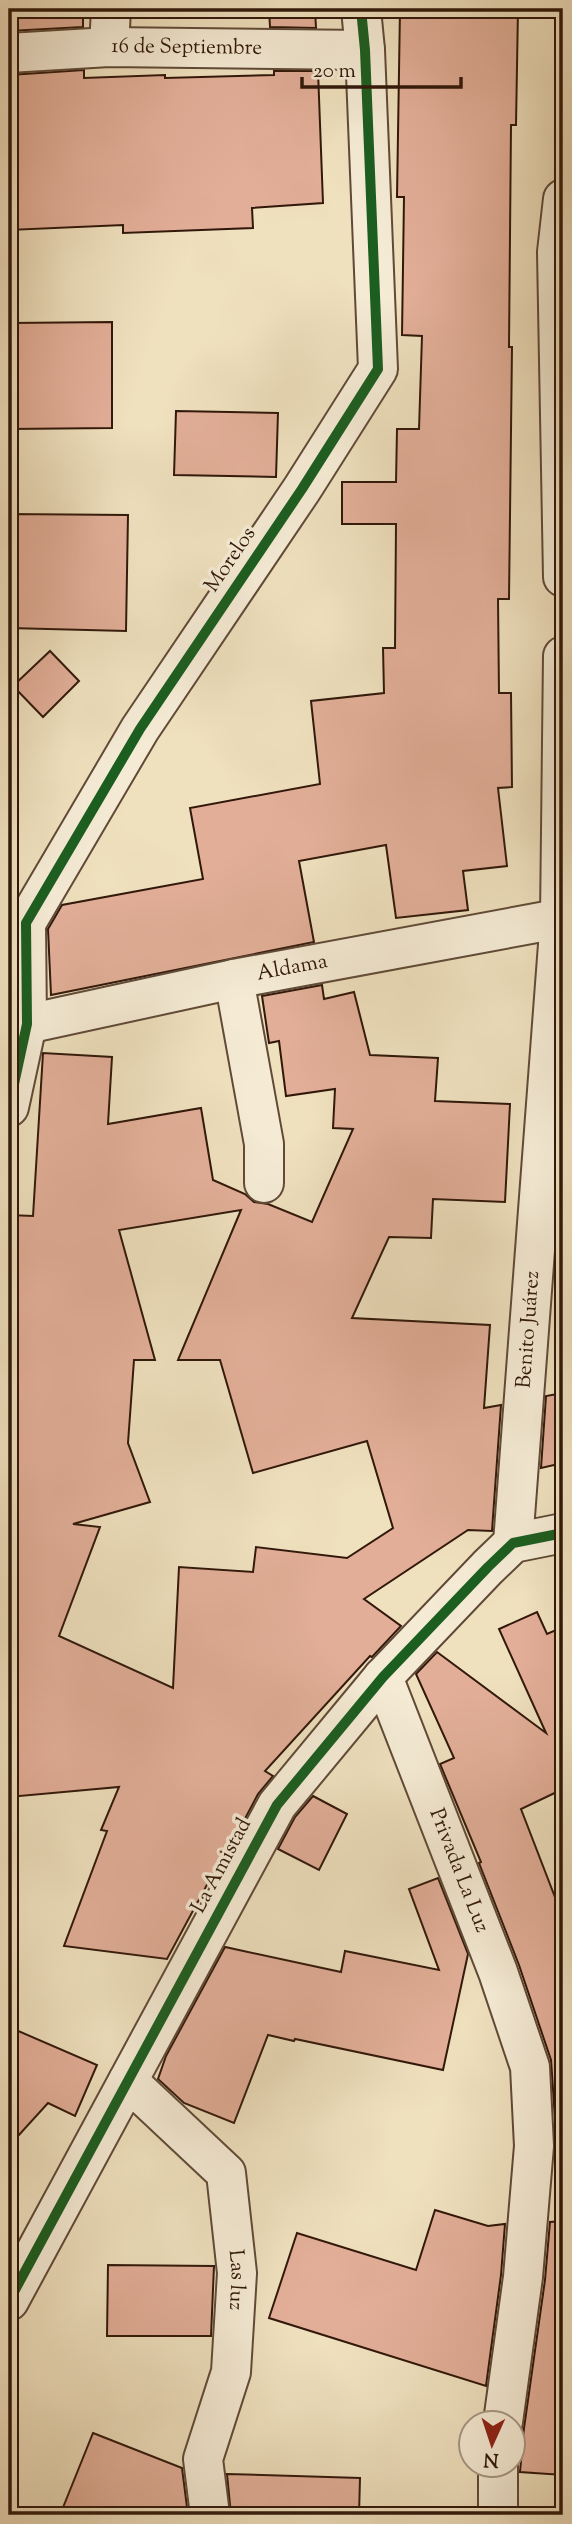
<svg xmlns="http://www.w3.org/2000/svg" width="572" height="2524" font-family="'Sorts Mill Goudy',serif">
	<rect width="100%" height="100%" fill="#efe0be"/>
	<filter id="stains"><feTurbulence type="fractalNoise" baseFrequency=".00286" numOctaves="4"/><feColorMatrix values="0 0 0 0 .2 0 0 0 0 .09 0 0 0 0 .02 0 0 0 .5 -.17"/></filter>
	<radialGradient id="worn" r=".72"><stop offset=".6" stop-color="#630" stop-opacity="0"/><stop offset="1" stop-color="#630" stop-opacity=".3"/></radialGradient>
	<g fill="#e2ae98" stroke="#31180a" stroke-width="2" fill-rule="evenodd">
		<path d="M9,9h74v18l-74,4z"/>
		<path d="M269,9h46l1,19 -46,-1z"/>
		<path d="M400,9h118l-2,116h-5l-2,222h3l-3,252h-11l1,94h12l1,94 -14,1 9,78 -44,5 5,39 -72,8 -10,-73 -87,16 15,81 -263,53 -3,-66 14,-24 141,-26 -13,-71 130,-24 -9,-83 73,-8 -1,-45h12l1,-124h-54v-42h54l1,-53h22l3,-93 -20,-1 2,-138h-7z"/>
		<path d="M84,70v8l81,-3v3l109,-3v-4h44l5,132 -71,5 1,20 -130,5v-8l-114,5v-155z"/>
		<path d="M112,322v106l-102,1v-106z"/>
		<path d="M176,411l102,2 -2,64 -102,-2z"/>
		<path d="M9,514l119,1 -2,116 -117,-3z"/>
		<path d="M50,651l29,30 -36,36 -30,-31z"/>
		<path d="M322,985l2,14 30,-7 16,63 68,3 -3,43 75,3 -5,98 -72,-3 -2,39 -42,-1 -37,81 138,7 -6,83 17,-3 -9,126 -24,-1 -104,69 37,27 -29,31 -2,-1 -105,115 8,5 -15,18 -19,36 -2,-1 -70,130 -103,-13 43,-115 -6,-1 18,-43 -110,10v-582l24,1 10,-163 69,4 -4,67 93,-16 12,72 32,14 9,8 14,2 44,18 41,-93 -20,-1 2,-39 -49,7 -7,-55 -10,2 -7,-47zM241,1210l-63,150h42l33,113 114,-32 26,87 -46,30 -91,-11 -3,25 -74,-5 -6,121 -114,-52 41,-109 -27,-3 77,-22 -22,-59 6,-83h21l-36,-130z"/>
		<path d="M563,1393v70l-22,5 5,-72z"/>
		<path d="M537,1612l10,22 16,-7v162l-42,20 42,109v200l-8,1 -4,-59 -32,-95 -40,-102 2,-1 -41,-98 14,-6 -38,-84 21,-22 109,81 -47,-104z"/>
		<path d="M313,1796l34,18 -28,56 -41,-21 17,-32z"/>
		<path d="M438,1878l30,76 -25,116 -148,-31 -1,2 -26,-6 -34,88 -50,-20 -26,-24 8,-23 59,-109 116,25 4,-21 94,19 -30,-81z"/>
		<path d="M9,2027l88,38 -22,51 -27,-13 -39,43z"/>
		<path d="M435,2210l53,16 17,-2 -4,51 -15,111 -217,-68 28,-85 119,37z"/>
		<path d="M563,2221v254l-43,-3 4,-44 21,-148 5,-58z"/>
		<path d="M108,2265l106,1 -3,70h-104z"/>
		<path d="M93,2433l89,35 6,47h-128z"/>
		<path d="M227,2474l133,4 -1,37h-128z"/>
	</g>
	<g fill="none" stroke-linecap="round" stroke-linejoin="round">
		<defs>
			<g id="minor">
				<path d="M109,47l2,-38"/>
				<path id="s1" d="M9,53l100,-6 256,3"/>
				<path d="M563,199l-6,53 6,325"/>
				<path d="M234,979l30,165v39"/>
				<path id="s2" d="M27,1024l207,-45 329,-61"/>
				<path d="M9,1107l18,-83 -1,-101 114,-194 162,-240 76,-120 -13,-319 -4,-41"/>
				<path id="s3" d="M513,1543l47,-625 3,-262"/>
				<path id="s4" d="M383,1677l115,295 32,95 4,79 -11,131 -20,145"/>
				<path id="s5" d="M128,2081l98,92 11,100 -6,99 -28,87 7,56"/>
				<path d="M9,2301l268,-496 106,-128 105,-110 25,-24 50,-10"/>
				<path d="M498,2464v51"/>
			</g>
		</defs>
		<use href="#minor" stroke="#604a37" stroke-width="42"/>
		<use href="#minor" stroke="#f5ebd5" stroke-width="38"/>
		<defs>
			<g id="cycleway">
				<path d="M9,1107l18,-83 -1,-101 114,-194 162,-240 76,-120 -13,-319 -4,-41"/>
				<path d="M9,2301l268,-496 106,-128 105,-110 25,-24 50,-10"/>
			</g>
		</defs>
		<use href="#cycleway" stroke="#f5ebd5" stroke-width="15"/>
		<use href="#cycleway" stroke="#1b5e20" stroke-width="10"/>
	</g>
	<g text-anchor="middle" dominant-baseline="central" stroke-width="7" stroke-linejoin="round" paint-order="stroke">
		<g font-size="21" fill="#31180a" stroke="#f5ebd5">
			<text stroke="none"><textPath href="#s1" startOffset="178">16 de Septiembre</textPath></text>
			<text transform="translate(231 560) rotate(-56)">Morelos</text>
			<text stroke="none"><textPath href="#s2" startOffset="271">Aldama</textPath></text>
			<text stroke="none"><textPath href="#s3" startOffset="214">Benito Juárez</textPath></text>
			<text transform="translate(222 1866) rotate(-62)">La Amistad</text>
			<text stroke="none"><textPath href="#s4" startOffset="208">Privada La Luz</textPath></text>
			<text stroke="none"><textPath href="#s5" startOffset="242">Las luz</textPath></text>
		</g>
	</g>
	<rect width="572" height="2524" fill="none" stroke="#efe0be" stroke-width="35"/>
	<rect x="10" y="10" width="551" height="2503" fill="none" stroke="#31180a" stroke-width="3.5"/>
	<rect x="18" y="18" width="537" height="2489" fill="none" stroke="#31180a" stroke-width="2"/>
	<g transform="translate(492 2444) rotate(183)"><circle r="33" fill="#f5ebd5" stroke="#a79784" stroke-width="2"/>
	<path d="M0-5L12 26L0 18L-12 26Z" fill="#8f2418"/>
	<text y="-10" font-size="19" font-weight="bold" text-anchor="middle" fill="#31180a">N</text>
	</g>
	<path d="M302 77v10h159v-10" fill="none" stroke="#31180a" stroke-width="3.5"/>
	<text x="313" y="77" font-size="21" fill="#31180a" stroke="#f5ebd5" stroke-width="5" paint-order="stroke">20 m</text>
	<rect width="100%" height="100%" filter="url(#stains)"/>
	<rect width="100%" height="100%" fill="url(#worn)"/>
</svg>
